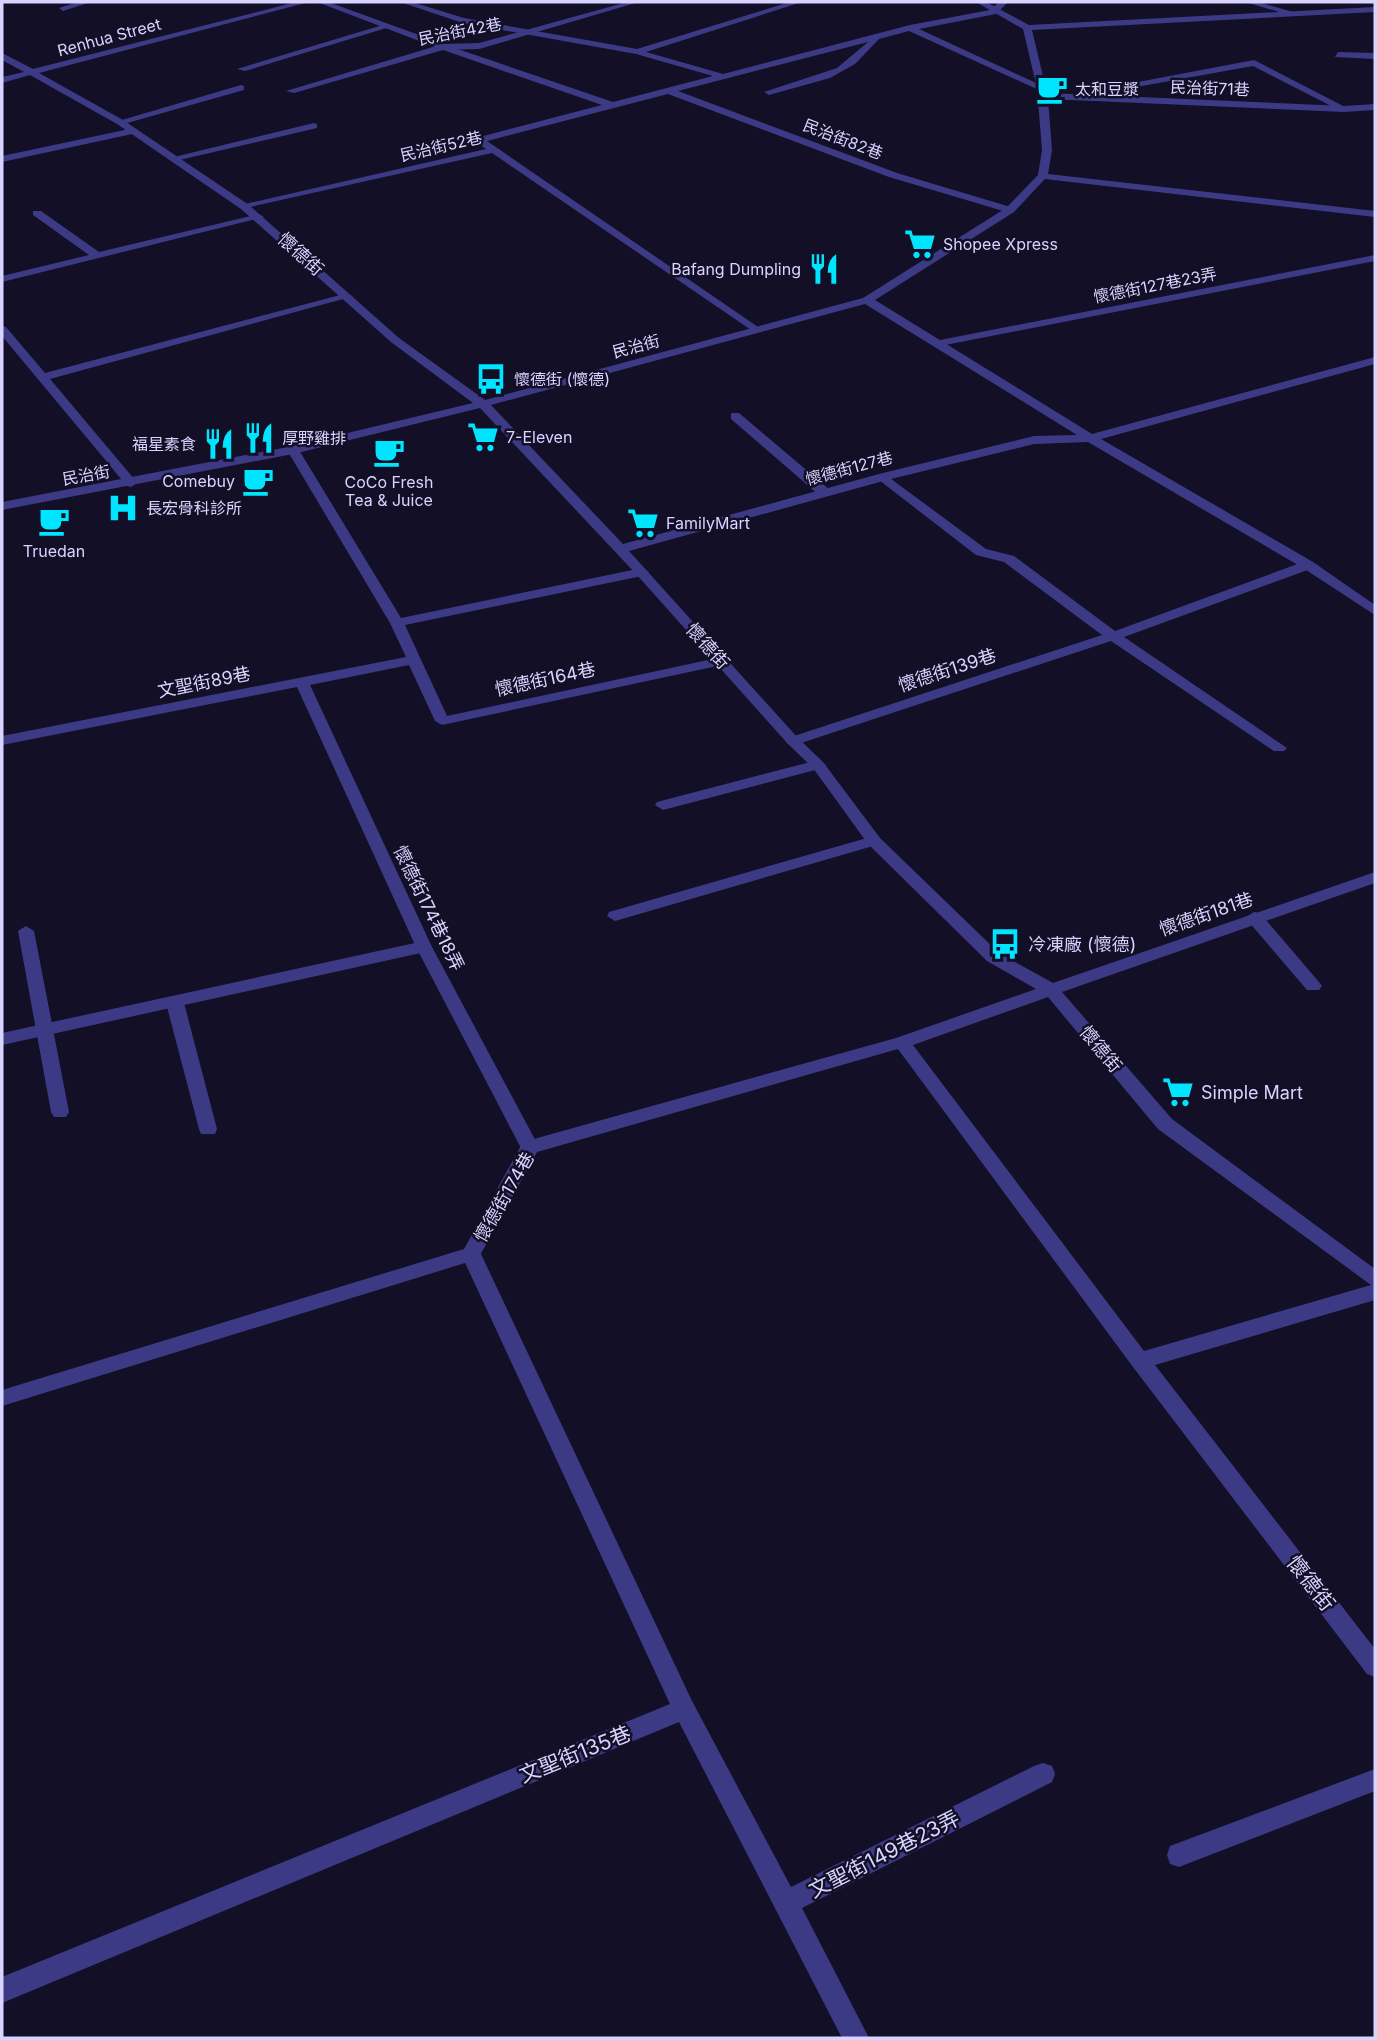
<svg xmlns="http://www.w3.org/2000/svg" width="1377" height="2040" font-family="Inter,'Noto Sans TC',sans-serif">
	<rect width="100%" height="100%" fill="#130f26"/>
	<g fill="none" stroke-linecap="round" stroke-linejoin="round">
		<g fill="#3d3a85" fill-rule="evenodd">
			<path d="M78,2h13l-28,9 -4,-3z"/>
			<path d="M400,2h12l52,16 173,31 153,-47h12l-156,50 77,22 187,-49 80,-15 9,-8h9l-12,12 -77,15 128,59 -8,2 -130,-59 -30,8 -24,25 -25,14 -61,17 -5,-3 73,-24 31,-26 -190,49 219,82 117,35 1,2 -5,3 -121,-36 -221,-83 -181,47 271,186 2,2 -6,3 -262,-179 -251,56v-4l4,-1 241,-55 -10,-7v-4l126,-33 -159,-55 -149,43 -8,-2 157,-47 170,58 100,-26 -77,-22 -173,-31z"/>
			<path d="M1245,2h13l39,11 -4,3z"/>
			<path d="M386,24l7,2 -148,45 -8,-2z"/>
			<path d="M1338,52l37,1v6l-40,-2z"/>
			<path d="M1254,60l95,49 -8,2 -88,-45 -189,34 -5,-3z"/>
			<path d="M241,85l3,1v4l-124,35 -5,-3z"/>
			<path d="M314,123l3,1v4l-142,33 -5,-3z"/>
			<path d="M134,128l3,1v4l-135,29v-6z"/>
			<path d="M33,211h8l58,41 160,-38 5,3 -262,65v-6l87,-21 -56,-40z"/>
			<path d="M1375,255v6l-435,85 -6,-3 6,-3z"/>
			<path d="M344,294l10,2 -304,83 85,101 2,3 -6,4 -4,-1 -125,-150v-10l4,1 39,46z"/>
			<path d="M731,413h8l91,77v6h-10l-89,-77z"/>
			<path d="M293,446l6,4 102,168 241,-50 7,4 -7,4 -237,49 42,91 275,-59 7,4 -7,4 -280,60 -7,-4 -26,-56 -99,20 122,262 107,200 -2,5h-14l-107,-205 -119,-260 -295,58v-9l404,-79 -16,-34 -103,-173z"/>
			<path d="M883,473l103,76 28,7 101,75 188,-69h10v6l-189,69 163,111 -3,3h-10l-163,-110 -313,103h-10l-3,-3 3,-3 314,-103 -98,-73 -28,-7 -97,-75 -2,-3z"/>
			<path d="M818,760l8,5 -3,3 -160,42 -8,-5 2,-3z"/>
			<path d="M874,836l8,5 -2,3 -265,77 -8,-5 2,-4z"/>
			<path d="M1254,912l6,1 59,69 3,4 -3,4h-12l-59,-69 -2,-4z"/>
			<path d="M26,926l8,5 35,181 -3,5h-12l-3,-5 -33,-181z"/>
			<path d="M175,997l9,6 33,126 -2,5h-14l-2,-5 -33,-126z"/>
			<path d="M471,1247l7,2 3,5 211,447 99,186 243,-121 9,-3 9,3 3,8 -3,8 -250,126 67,130h-27l-163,-316 -677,281v-26l668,-273 -209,-450 3,-5z"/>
			<path d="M1375,1769v22l-196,76 -9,-3 -3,-9 3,-9z"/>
		</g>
		<g fill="#3d3a85" fill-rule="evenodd">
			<path d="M296,2h13l-270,71 84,47 126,85 150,133 86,62 378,-102 143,-90 32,-33 4,-25 -5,-62 -14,-59 -47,-27h10l43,23 346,-18v5l-343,18 15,63 297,13 31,-2v6l-31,2 -296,-13 4,51 -4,24 327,37v6l-330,-38 -31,33 -139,88 217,134 283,-77v7l-274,75 212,123 62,43v10l-72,-47 -215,-126 -54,2 -147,36 -258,71 169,187 25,24 57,76 119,115 54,30 322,-111v11l-313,109 110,127 203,150v31l-220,65 220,284v28l-8,-3 -234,-307 -235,-318 -361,103 -59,107 -476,147v-16l462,-141 59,-107 373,-104 140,-49 -49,-28 -119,-117 -55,-76 -25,-24 -151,-169 -157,-167 -187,46 -291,56v-8l291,-56 180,-43 -82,-61 -150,-133 -124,-85 -87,-49 -28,8v-6l22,-5 -22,-12v-7l31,16zM865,304l212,131 -43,1 -155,38 -256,70 -132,-139zM1048,997l110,132 213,156 -227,66 -231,-306z"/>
			<path d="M317,2h11l116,42 35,-1 148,-41h12l-160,47 -36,1z"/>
			<path d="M424,941l8,6 -2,4 -428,94v-12z"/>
		</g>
	</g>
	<defs>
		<symbol id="cafe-bare" viewBox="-9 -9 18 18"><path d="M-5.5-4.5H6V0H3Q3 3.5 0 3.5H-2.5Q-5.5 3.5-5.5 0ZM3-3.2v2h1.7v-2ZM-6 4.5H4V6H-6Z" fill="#00e5ff" stroke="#130f26" stroke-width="2.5" paint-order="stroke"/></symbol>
		<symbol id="supermarket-bare" viewBox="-9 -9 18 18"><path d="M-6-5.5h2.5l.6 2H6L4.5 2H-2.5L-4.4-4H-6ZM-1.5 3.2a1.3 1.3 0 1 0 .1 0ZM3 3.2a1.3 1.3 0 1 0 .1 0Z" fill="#00e5ff" stroke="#130f26" stroke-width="2.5" paint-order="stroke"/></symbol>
		<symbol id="restaurant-bare" viewBox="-9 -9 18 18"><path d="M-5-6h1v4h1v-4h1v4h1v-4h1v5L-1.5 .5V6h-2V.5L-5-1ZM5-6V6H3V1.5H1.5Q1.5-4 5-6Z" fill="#00e5ff" stroke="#130f26" stroke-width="2.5" paint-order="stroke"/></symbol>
		<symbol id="bus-bare" viewBox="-9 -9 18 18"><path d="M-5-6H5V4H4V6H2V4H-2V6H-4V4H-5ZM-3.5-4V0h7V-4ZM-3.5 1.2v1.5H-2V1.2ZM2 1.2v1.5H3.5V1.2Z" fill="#00e5ff" stroke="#130f26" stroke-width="2.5" paint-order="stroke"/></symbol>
		<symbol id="hospital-bare" viewBox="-9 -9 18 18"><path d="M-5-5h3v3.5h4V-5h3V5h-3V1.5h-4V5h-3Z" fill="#00e5ff" stroke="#130f26" stroke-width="2.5" paint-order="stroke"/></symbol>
	</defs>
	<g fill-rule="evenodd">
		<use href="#cafe-bare" x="1030" y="67" width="44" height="44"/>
		<use href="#supermarket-bare" x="898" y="222" width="44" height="44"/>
		<use href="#restaurant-bare" x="802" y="247" width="44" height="44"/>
		<use href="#bus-bare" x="469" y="357" width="44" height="44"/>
		<use href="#supermarket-bare" x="461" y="415" width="44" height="44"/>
		<use href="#restaurant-bare" x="237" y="416" width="44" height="44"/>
		<use href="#restaurant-bare" x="197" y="422" width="44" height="44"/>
		<use href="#cafe-bare" x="367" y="430" width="44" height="44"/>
		<use href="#cafe-bare" x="236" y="459" width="44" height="44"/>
		<use href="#hospital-bare" x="101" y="486" width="44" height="44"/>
		<use href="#cafe-bare" x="32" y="499" width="44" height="44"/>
		<use href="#supermarket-bare" x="621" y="501" width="44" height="44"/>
		<use href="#bus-bare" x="983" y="922" width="44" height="44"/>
		<use href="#supermarket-bare" x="1156" y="1070" width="44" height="44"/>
	</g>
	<g text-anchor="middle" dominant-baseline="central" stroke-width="5" stroke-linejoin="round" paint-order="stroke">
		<g font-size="16" fill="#d9d4ff" stroke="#130f26">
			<text transform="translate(460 31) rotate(-11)">民治街42巷</text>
			<text transform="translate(109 37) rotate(-15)">Renhua Street</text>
			<text transform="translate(1210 88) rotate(2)">民治街71巷</text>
			<text transform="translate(843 139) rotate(21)">民治街82巷</text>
			<text transform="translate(441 146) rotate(-13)">民治街52巷</text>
			<text transform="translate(1155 285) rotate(-11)">懷德街127巷23弄</text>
			<text transform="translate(636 346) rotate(-15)">民治街</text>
			<text transform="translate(849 468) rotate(-15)">懷德街127巷</text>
			<text transform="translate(86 475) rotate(-10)">民治街</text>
		</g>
		<g font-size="16" fill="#d9d4ff" stroke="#130f26" text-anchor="start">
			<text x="1075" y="89">太和豆漿</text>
			<text x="943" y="244">Shopee Xpress</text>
			<text x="801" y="269" text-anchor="end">Bafang Dumpling</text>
			<text x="514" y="379">懷德街 (懷德)</text>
			<text x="506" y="437">7-Eleven</text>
			<text x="282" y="438">厚野雞排</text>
			<text x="196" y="444" text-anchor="end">福星素食</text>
			<text x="235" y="481" text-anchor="end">Comebuy</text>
			<text x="389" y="482" text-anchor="middle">CoCo Fresh<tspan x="389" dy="18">Tea &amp; Juice</tspan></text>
			<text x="146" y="508">長宏骨科診所</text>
			<text x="666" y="523">FamilyMart</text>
			<text x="54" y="551" text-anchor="middle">Truedan</text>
		</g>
		<g font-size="18" fill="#d9d4ff" stroke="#130f26">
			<text transform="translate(301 254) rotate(42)">懷德街</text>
			<text transform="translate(708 646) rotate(48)">懷德街</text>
			<text transform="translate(947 670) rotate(-18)">懷德街139巷</text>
			<text transform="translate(545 679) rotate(-12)">懷德街164巷</text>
			<text transform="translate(204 682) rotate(-11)">文聖街89巷</text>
			<text transform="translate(429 908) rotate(64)">懷德街174巷18弄</text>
			<text transform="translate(1206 914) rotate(-19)">懷德街181巷</text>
			<text transform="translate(1101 1049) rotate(50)">懷德街</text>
			<text transform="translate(504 1197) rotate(-60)">懷德街174巷</text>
		</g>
		<g font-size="18" fill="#d9d4ff" stroke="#130f26" text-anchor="start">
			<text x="1028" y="944">冷凍廠 (懷德)</text>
			<text x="1201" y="1092">Simple Mart</text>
		</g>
		<g font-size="21" fill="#d9d4ff" stroke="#130f26">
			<text transform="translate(1311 1583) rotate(52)">懷德街</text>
			<text transform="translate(575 1754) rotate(-22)">文聖街135巷</text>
			<text transform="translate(884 1854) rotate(-27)">文聖街149巷23弄</text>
		</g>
	</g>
	<rect width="1377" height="2040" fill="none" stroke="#d9d4ff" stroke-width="7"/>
</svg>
